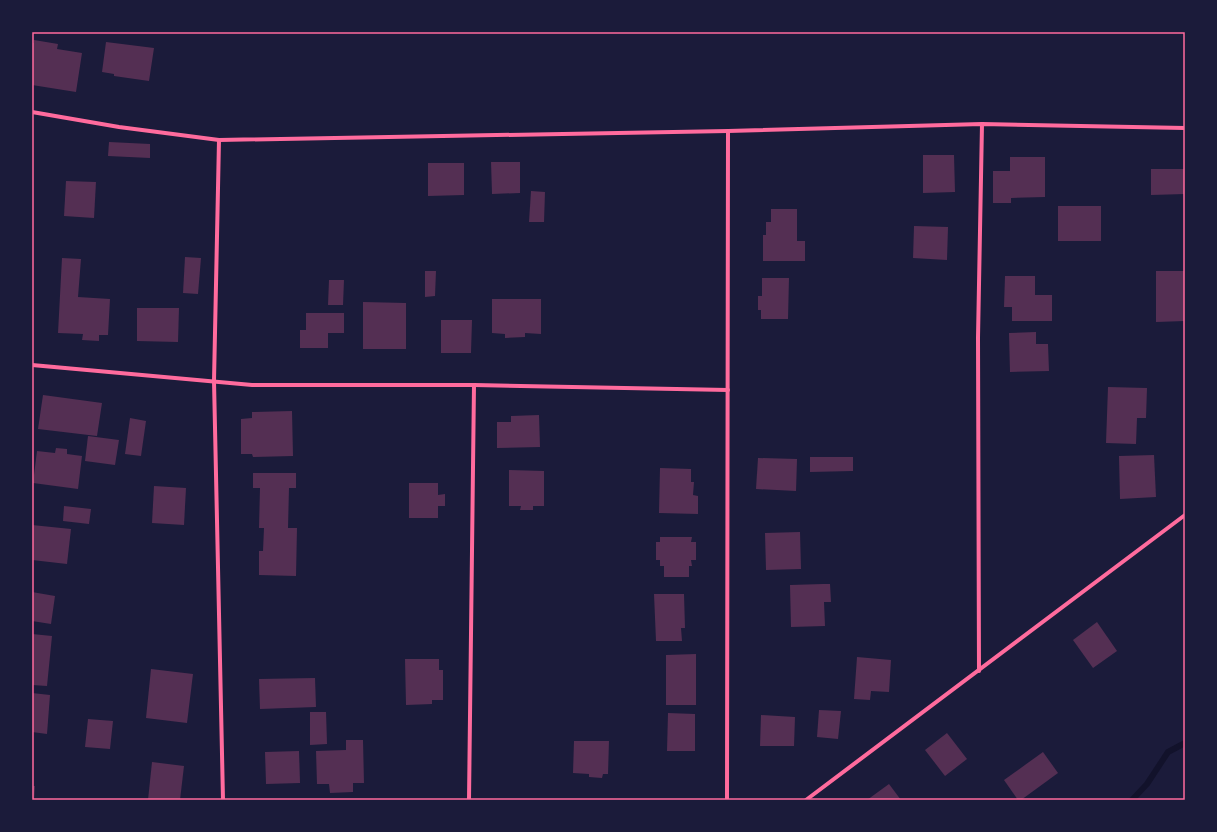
<svg xmlns="http://www.w3.org/2000/svg" width="1217" height="832" font-family="Overpass,sans-serif">
	<rect width="100%" height="100%" fill="#1b1b3a"/>
	<g fill="none" stroke-linecap="round" stroke-linejoin="round">
		<path stroke="#12122b" stroke-width="6" d="M1132,800l15,-16 21,-32 17,-9"/>
	</g>
	<g fill="#542f53">
		<path d="M34,40l24,4 -1,5 25,4 -6,39 -44,-7v-42h2z"/>
		<path d="M106,42l48,6 -5,33 -35,-5v-2l-12,-2z"/>
		<path d="M109,142l41,2v14l-42,-2z"/>
		<path d="M923,155h31l1,37 -32,1z"/>
		<path d="M1010,157h35v40l-34,1v5h-18v-32h17z"/>
		<path d="M491,162h29v31l-28,1z"/>
		<path d="M428,163h36v32l-36,1z"/>
		<path d="M1151,169h34v25l-34,1z"/>
		<path d="M66,181l30,1 -2,36 -30,-2z"/>
		<path d="M531,191l14,1 -1,30h-15z"/>
		<rect x="1058" y="206" width="43" height="35"/>
		<path d="M771,209h26v32h8v20h-42v-26h3v-13h5z"/>
		<path d="M914,226l34,1 -1,33 -34,-2z"/>
		<path d="M185,257l16,1 -3,36 -15,-1z"/>
		<path d="M62,258l19,1 -3,38 32,2 -2,36h-9v6l-17,-1 1,-6 -25,-1z"/>
		<path d="M425,271h11l-1,25 -10,1z"/>
		<path d="M1156,271h29v50l-29,1z"/>
		<path d="M1005,276h30v19h17v26h-40v-14h-8z"/>
		<path d="M762,278h27l-1,41h-27v-9h-3v-14h4z"/>
		<path d="M329,280h15l-1,25h-15z"/>
		<path d="M492,299h49v35l-16,-1v4l-20,1v-4l-13,-1z"/>
		<path d="M363,302l43,1v46h-43z"/>
		<path d="M137,308h42l-1,34 -41,-1z"/>
		<path d="M306,313h38v20h-16v15h-28v-18h6z"/>
		<path d="M441,320h31l-1,33h-30z"/>
		<path d="M1036,332v12h12l1,27 -39,1 -1,-39z"/>
		<path d="M1108,387l39,1 -1,30h-9l-1,26 -30,-1z"/>
		<path d="M43,395l59,8 -5,33 -59,-7z"/>
		<path d="M292,411l1,45 -40,1 -1,-3h-11v-35l11,-1v-6z"/>
		<path d="M539,415l1,32 -43,1v-26h14v-6z"/>
		<path d="M130,418l16,3 -5,35 -16,-2z"/>
		<path d="M88,436l31,4 -4,25 -30,-4z"/>
		<path d="M56,448l11,1v5l15,2 -4,33 -45,-6 4,-32 18,2z"/>
		<path d="M1154,455l2,42 -36,2 -1,-43z"/>
		<path d="M810,457h43v14l-43,1z"/>
		<path d="M758,458l39,1 -1,32 -40,-2z"/>
		<path d="M660,468l31,1v13h3l-1,13 5,1v18l-39,-1z"/>
		<path d="M509,470l35,1v35h-11v4h-13l1,-4h-12z"/>
		<path d="M253,473h43v15h-7l-1,40h9l-1,48 -37,-1v-24h4l1,-23h-5l1,-40h-7z"/>
		<path d="M409,483h29v12l7,-1v12h-7v12h-29z"/>
		<path d="M154,486l32,2 -2,37 -32,-2z"/>
		<path d="M64,506l27,3 -2,15 -26,-3z"/>
		<path d="M32,525l39,4 -4,35 -35,-4z"/>
		<path d="M800,532l1,37 -35,1 -1,-37z"/>
		<path d="M660,537h32l-1,5h5v18h-5l1,6h-3v11h-25v-11h-4v-6h-4v-18h4z"/>
		<path d="M823,584h7l1,18h-7l1,24 -34,1 -1,-42z"/>
		<path d="M32,592l23,4 -4,28 -19,-3z"/>
		<path d="M654,594h30l1,34h-4l1,13h-26z"/>
		<path d="M1097,622l20,29 -24,17 -20,-28z"/>
		<path d="M32,634l20,2 -5,50 -15,-1z"/>
		<path d="M696,654v51h-30v-50z"/>
		<path d="M857,657l34,3 -2,32 -18,-1 -1,9 -16,-1z"/>
		<path d="M405,659h34v11h4v30h-11v4l-26,1z"/>
		<path d="M151,669l42,5 -6,49 -41,-5z"/>
		<path d="M315,678l1,29 -56,2 -1,-30z"/>
		<path d="M32,693l18,2 -3,39 -15,-2z"/>
		<path d="M819,710l22,1 -3,28 -21,-2z"/>
		<path d="M310,712h16l1,32 -17,1z"/>
		<path d="M668,713l27,1v37h-28z"/>
		<path d="M761,715l34,2 -1,29h-34z"/>
		<path d="M88,719l25,2 -3,28 -25,-2z"/>
		<path d="M947,733l20,26 -22,17 -20,-26z"/>
		<path d="M346,740h17l1,43h-11v9l-23,1 -1,-9h-12l-1,-33 30,-1z"/>
		<path d="M574,741h35l-1,33h-5l-1,4 -13,-1v-3l-16,-1z"/>
		<path d="M299,751l1,32 -34,1 -1,-32z"/>
		<path d="M1043,752l15,21 -37,27h-3l-14,-20z"/>
		<path d="M152,762l32,4 -4,34h-32z"/>
		<path d="M889,784l12,16h-34z"/>
		<path d="M32,786h3l-1,14h-2z"/>
	</g>
	<g fill="none" stroke-linecap="round" stroke-linejoin="round">
		<g stroke="#ff6b9d" stroke-width="4">
			<path d="M32,112l87,15 100,13 509,-9 254,-7 203,4"/>
			<path d="M219,140l-5,241 9,419"/>
			<path d="M32,365l220,20h222l254,5"/>
			<path d="M979,671l-1,-333 4,-214"/>
			<path d="M469,800l5,-415"/>
			<path d="M727,800l1,-669"/>
			<path d="M806,800l379,-285"/>
		</g>
	</g>
	<rect width="1217" height="832" fill="none" stroke="#1b1b3a" stroke-width="66"/>
	<rect x="33" y="33" width="1151" height="766" fill="none" stroke="#ff6b9d" stroke-width="1.5"/>
</svg>
